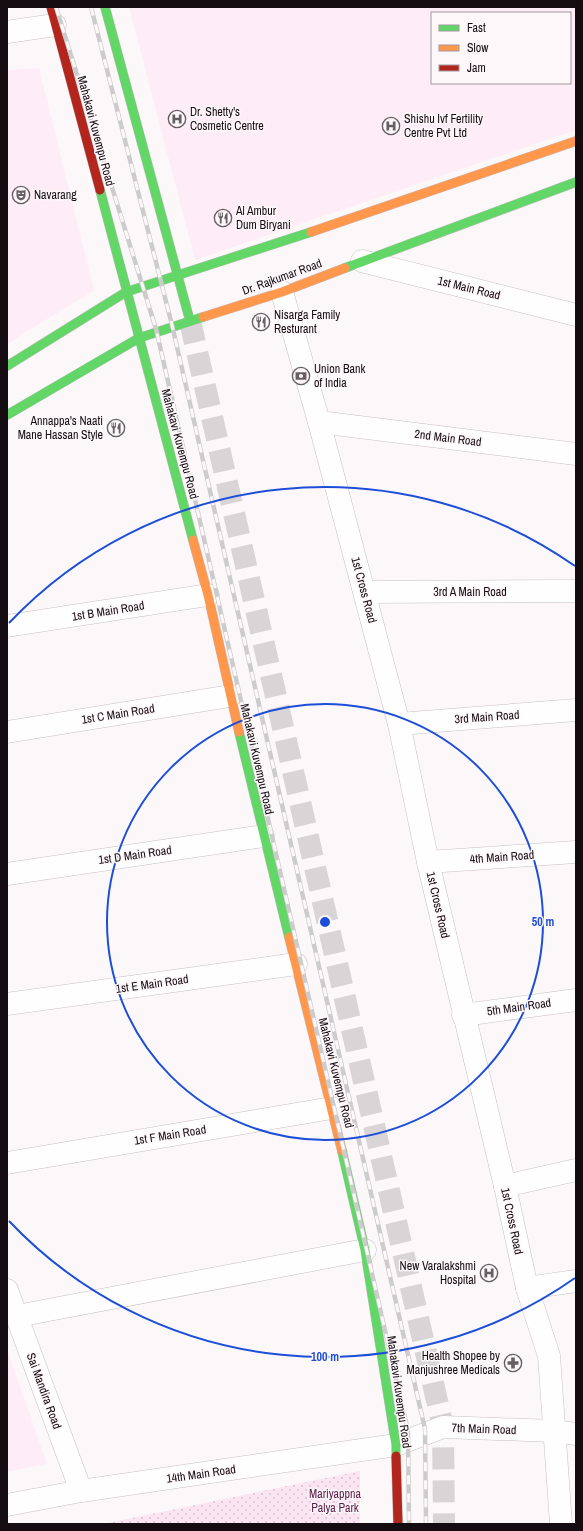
<svg xmlns="http://www.w3.org/2000/svg" width="583" height="1531" font-family="'Archivo Narrow',sans-serif">
	<defs>
		<pattern id="park-dots" width="8" height="8" patternUnits="userSpaceOnUse"><rect width="8" height="8" fill="#fbe5f2"/><path d="M2 2h.1M6 6h.1" fill="none" stroke="#d6c3ce" stroke-width="1.8" stroke-linecap="round"/></pattern>
	</defs>
	<rect width="100%" height="100%" fill="#fcf8fa"/>
	<g fill="#feedf6" fill-rule="evenodd">
		<path d="M129,7h447v123l-381,130zM432,13h138v70h-138z"/>
		<path d="M39,68l55,222 -87,54v-274z"/>
		<path d="M7,1349l40,115 -40,8z"/>
	</g>
	<path fill="url(#park-dots)" d="M360,1471v53h-257z"/>
	<g fill="none" stroke-linecap="round" stroke-linejoin="round">
		<path stroke="#d9d5d7" stroke-width="22" stroke-dasharray="22 11" stroke-linecap="butt" d="M190,321l253,1106 1,97"/>
		<defs>
			<g id="street">
				<path d="M7,32l48,-7"/>
				<path d="M362,261l214,54"/>
				<path d="M282,292l37,130 80,302 29,138 77,324 22,102 22,68 12,168"/>
				<path d="M319,422l257,32"/>
				<path d="M365,592l211,-1"/>
				<path d="M7,626l201,-31"/>
				<path d="M399,724l177,-14"/>
				<path d="M7,732l223,-36"/>
				<path d="M428,862l148,-10"/>
				<path d="M7,874l256,-38"/>
				<path d="M7,1004l289,-40"/>
				<path d="M463,1015l113,-15"/>
				<path d="M7,1163l325,-55"/>
				<path d="M505,1186l71,-16"/>
				<path d="M527,1288l49,-7"/>
				<path d="M7,1290l74,201"/>
				<path d="M17,1316l348,-66"/>
				<path d="M7,1505l74,-14 315,-46 47,-18 111,4 22,3"/>
			</g>
			<g id="fast">
				<path d="M105,7l85,314"/>
				<path d="M100,190l93,350"/>
				<path d="M345,268l231,-86"/>
				<path d="M7,366l119,-74 185,-60"/>
				<path d="M7,415l132,-77 64,-21"/>
				<path d="M239,732l50,205"/>
				<path d="M342,1151l23,99 31,195v11"/>
			</g>
			<g id="slow">
				<path d="M311,232l265,-91"/>
				<path d="M203,317l79,-25 63,-24"/>
				<path d="M193,540l15,55 31,137"/>
				<path d="M289,937l53,214"/>
			</g>
			<g id="jam">
				<path d="M51,7l49,183"/>
				<path d="M396,1456l2,68"/>
			</g>
		</defs>
		<use href="#street" stroke="#c7c0c4" stroke-width="23"/>
		<use href="#fast" stroke="#c7c0c4" stroke-width="10"/>
		<use href="#slow" stroke="#c7c0c4" stroke-width="10"/>
		<use href="#jam" stroke="#c7c0c4" stroke-width="10"/>
		<use href="#street" stroke="#fffefe" stroke-width="22"/>
		<use href="#fast" stroke="#63d668" stroke-width="9"/>
		<use href="#slow" stroke="#ff974d" stroke-width="9"/>
		<use href="#jam" stroke="#b3261e" stroke-width="9"/>
		<defs>
			<g id="rail">
				<path d="M56,7l100,322 252,1102 1,93"/>
				<path d="M91,7l81,318 253,1104 1,95"/>
			</g>
		</defs>
		<use href="#rail" stroke="#cdcccd" stroke-width="4.5"/>
		<use href="#rail" stroke="#fdf7fa" stroke-width="3" stroke-dasharray="9" stroke-linecap="butt"/>
	</g>
	<g fill="none" stroke="#1d4ed8" stroke-width="2">
		<circle cx="325" cy="922" r="218"/>
		<path d="M575 1278A435 435 0 0 1 9 1221M9 623A435 435 0 0 1 575 566"/>
	</g>
	<defs>
		<symbol id="hospital-ring" viewBox="-11 -11 22 22"><circle r="9.5" fill="#fdf7fa" stroke="#665f63" stroke-width="1.5"/><path d="M-5-5h3v3.5h4V-5h3V5h-3V1.5h-4V5h-3Z" fill="#665f63"/></symbol>
		<symbol id="theatre-ring" viewBox="-11 -11 22 22"><circle r="9.5" fill="#fdf7fa" stroke="#665f63" stroke-width="1.5"/><path d="M-5-5.5Q0-4 5-5.5V0Q5 5 0 6Q-5 5-5 0ZM-3.3-2.5H-1v1.5H-3.3ZM1-2.5H3.3v1.5H1ZM-2.8 1Q0 5.5 2.8 1Z" fill="#665f63"/></symbol>
		<symbol id="restaurant-ring" viewBox="-11 -11 22 22"><circle r="9.5" fill="#fdf7fa" stroke="#665f63" stroke-width="1.5"/><path d="M-5-6h1v4h1v-4h1v4h1v-4h1v5L-1.5 .5V6h-2V.5L-5-1ZM5-6V6H3V1.5H1.5Q1.5-4 5-6Z" fill="#665f63"/></symbol>
		<symbol id="bank-ring" viewBox="-11 -11 22 22"><circle r="9.5" fill="#fdf7fa" stroke="#665f63" stroke-width="1.5"/><path d="M-6-4H6V4H-6ZM0-2.3a2.3 2.3 0 1 0 0 4.6a2.3 2.3 0 1 0 0-4.6Z" fill="#665f63"/></symbol>
		<symbol id="pharmacy-ring" viewBox="-11 -11 22 22"><circle r="9.5" fill="#fdf7fa" stroke="#665f63" stroke-width="1.5"/><path d="M-2-6h4v4h4v4h-4v4h-4v-4h-4v-4h4Z" fill="#665f63"/></symbol>
	</defs>
	<g fill-rule="evenodd">
		<use href="#hospital-ring" x="167" y="109" width="20" height="20"/>
		<use href="#hospital-ring" x="381" y="116" width="20" height="20"/>
		<use href="#theatre-ring" x="11" y="185" width="20" height="20"/>
		<use href="#restaurant-ring" x="213" y="208" width="20" height="20"/>
		<use href="#restaurant-ring" x="251" y="312" width="20" height="20"/>
		<use href="#bank-ring" x="291" y="366" width="20" height="20"/>
		<use href="#restaurant-ring" x="106" y="418" width="20" height="20"/>
		<use href="#hospital-ring" x="479" y="1263" width="20" height="20"/>
		<use href="#pharmacy-ring" x="503" y="1353" width="20" height="20"/>
	</g>
	<g text-anchor="middle" dominant-baseline="central" stroke-width="3" stroke-linejoin="round" paint-order="stroke">
		<g font-size="12" fill="#150c12" stroke="#fdf7fa" text-anchor="start">
			<text x="190" y="112">Dr. Shetty's<tspan x="190" dy="14">Cosmetic Centre</tspan></text>
			<text x="404" y="119">Shishu Ivf Fertility<tspan x="404" dy="14">Centre Pvt Ltd</tspan></text>
			<text x="34" y="195">Navarang</text>
			<text x="236" y="211">Al Ambur<tspan x="236" dy="14">Dum Biryani</tspan></text>
			<text x="274" y="315">Nisarga Family<tspan x="274" dy="14">Resturant</tspan></text>
			<text x="314" y="369">Union Bank<tspan x="314" dy="14">of India</tspan></text>
			<text x="103" y="421" text-anchor="end">Annappa's Naati<tspan x="103" dy="14">Mane Hassan Style</tspan></text>
			<text x="476" y="1266" text-anchor="end">New Varalakshmi<tspan x="476" dy="14">Hospital</tspan></text>
			<text x="500" y="1356" text-anchor="end">Health Shopee by<tspan x="500" dy="14">Manjushree Medicals</tspan></text>
		</g>
		<g font-size="12" fill="#150c12" stroke="#fdf7fa">
			<text transform="translate(96 131) rotate(75)">Mahakavi Kuvempu Road</text>
			<text transform="translate(282 277) rotate(-20)">Dr. Rajkumar Road</text>
			<text transform="translate(469 288) rotate(14)">1st Main Road</text>
			<text transform="translate(448 438) rotate(7)">2nd Main Road</text>
			<text transform="translate(180 444) rotate(75)">Mahakavi Kuvempu Road</text>
			<text transform="translate(364 590) rotate(75)">1st Cross Road</text>
			<text x="470" y="592">3rd A Main Road</text>
			<text transform="translate(108 611) rotate(-9)">1st B Main Road</text>
			<text transform="translate(118 714) rotate(-9)">1st C Main Road</text>
			<text transform="translate(487 717) rotate(-4)">3rd Main Road</text>
			<text transform="translate(257 759) rotate(77)">Mahakavi Kuvempu Road</text>
			<text transform="translate(135 855) rotate(-8)">1st D Main Road</text>
			<text transform="translate(502 857) rotate(-4)">4th Main Road</text>
			<text transform="translate(438 905) rotate(77)">1st Cross Road</text>
			<text transform="translate(152 984) rotate(-8)">1st E Main Road</text>
			<text transform="translate(519 1007) rotate(-8)">5th Main Road</text>
			<text transform="translate(336 1073) rotate(76)">Mahakavi Kuvempu Road</text>
			<text transform="translate(170 1135) rotate(-9)">1st F Main Road</text>
			<text transform="translate(512 1221) rotate(78)">1st Cross Road</text>
			<text transform="translate(44 1391) rotate(70)">Sai Mandira Road</text>
			<text transform="translate(399 1392) rotate(82)">Mahakavi Kuvempu Road</text>
			<text transform="translate(484 1429) rotate(2)">7th Main Road</text>
			<text transform="translate(201 1474) rotate(-8)">14th Main Road</text>
		</g>
		<g font-size="12" fill="#5d2249" stroke="#fdf7fa">
			<text x="335" y="1494">Mariyappna<tspan x="335" dy="14">Palya Park</tspan></text>
		</g>
	</g>
	<circle cx="325" cy="922" r="6" fill="#1d4ed8" stroke="#fdf7fa" stroke-width="2"/>
	<g font-size="12" text-anchor="middle" font-weight="bold" fill="#1d4ed8" stroke="#fdf7fa" stroke-width="3" stroke-linejoin="round" paint-order="stroke">
		<text x="543" y="926">50 m</text>
		<text x="325" y="1361">100 m</text>
	</g>
	<rect width="583" height="1531" fill="none" stroke="#150c12" stroke-width="16"/>
	<rect x="431" y="12" width="140" height="72" fill="#fdf7fa" stroke="#a0999d"/>
	<rect x="439" y="25" width="20" height="6" fill="#63d668" stroke="#a0999d"/>
	<text x="467" y="32" font-size="12" fill="#150c12">Fast</text>
	<rect x="439" y="45" width="20" height="6" fill="#ff974d" stroke="#a0999d"/>
	<text x="467" y="52" font-size="12" fill="#150c12">Slow</text>
	<rect x="439" y="65" width="20" height="6" fill="#b3261e" stroke="#a0999d"/>
	<text x="467" y="72" font-size="12" fill="#150c12">Jam</text>
</svg>
